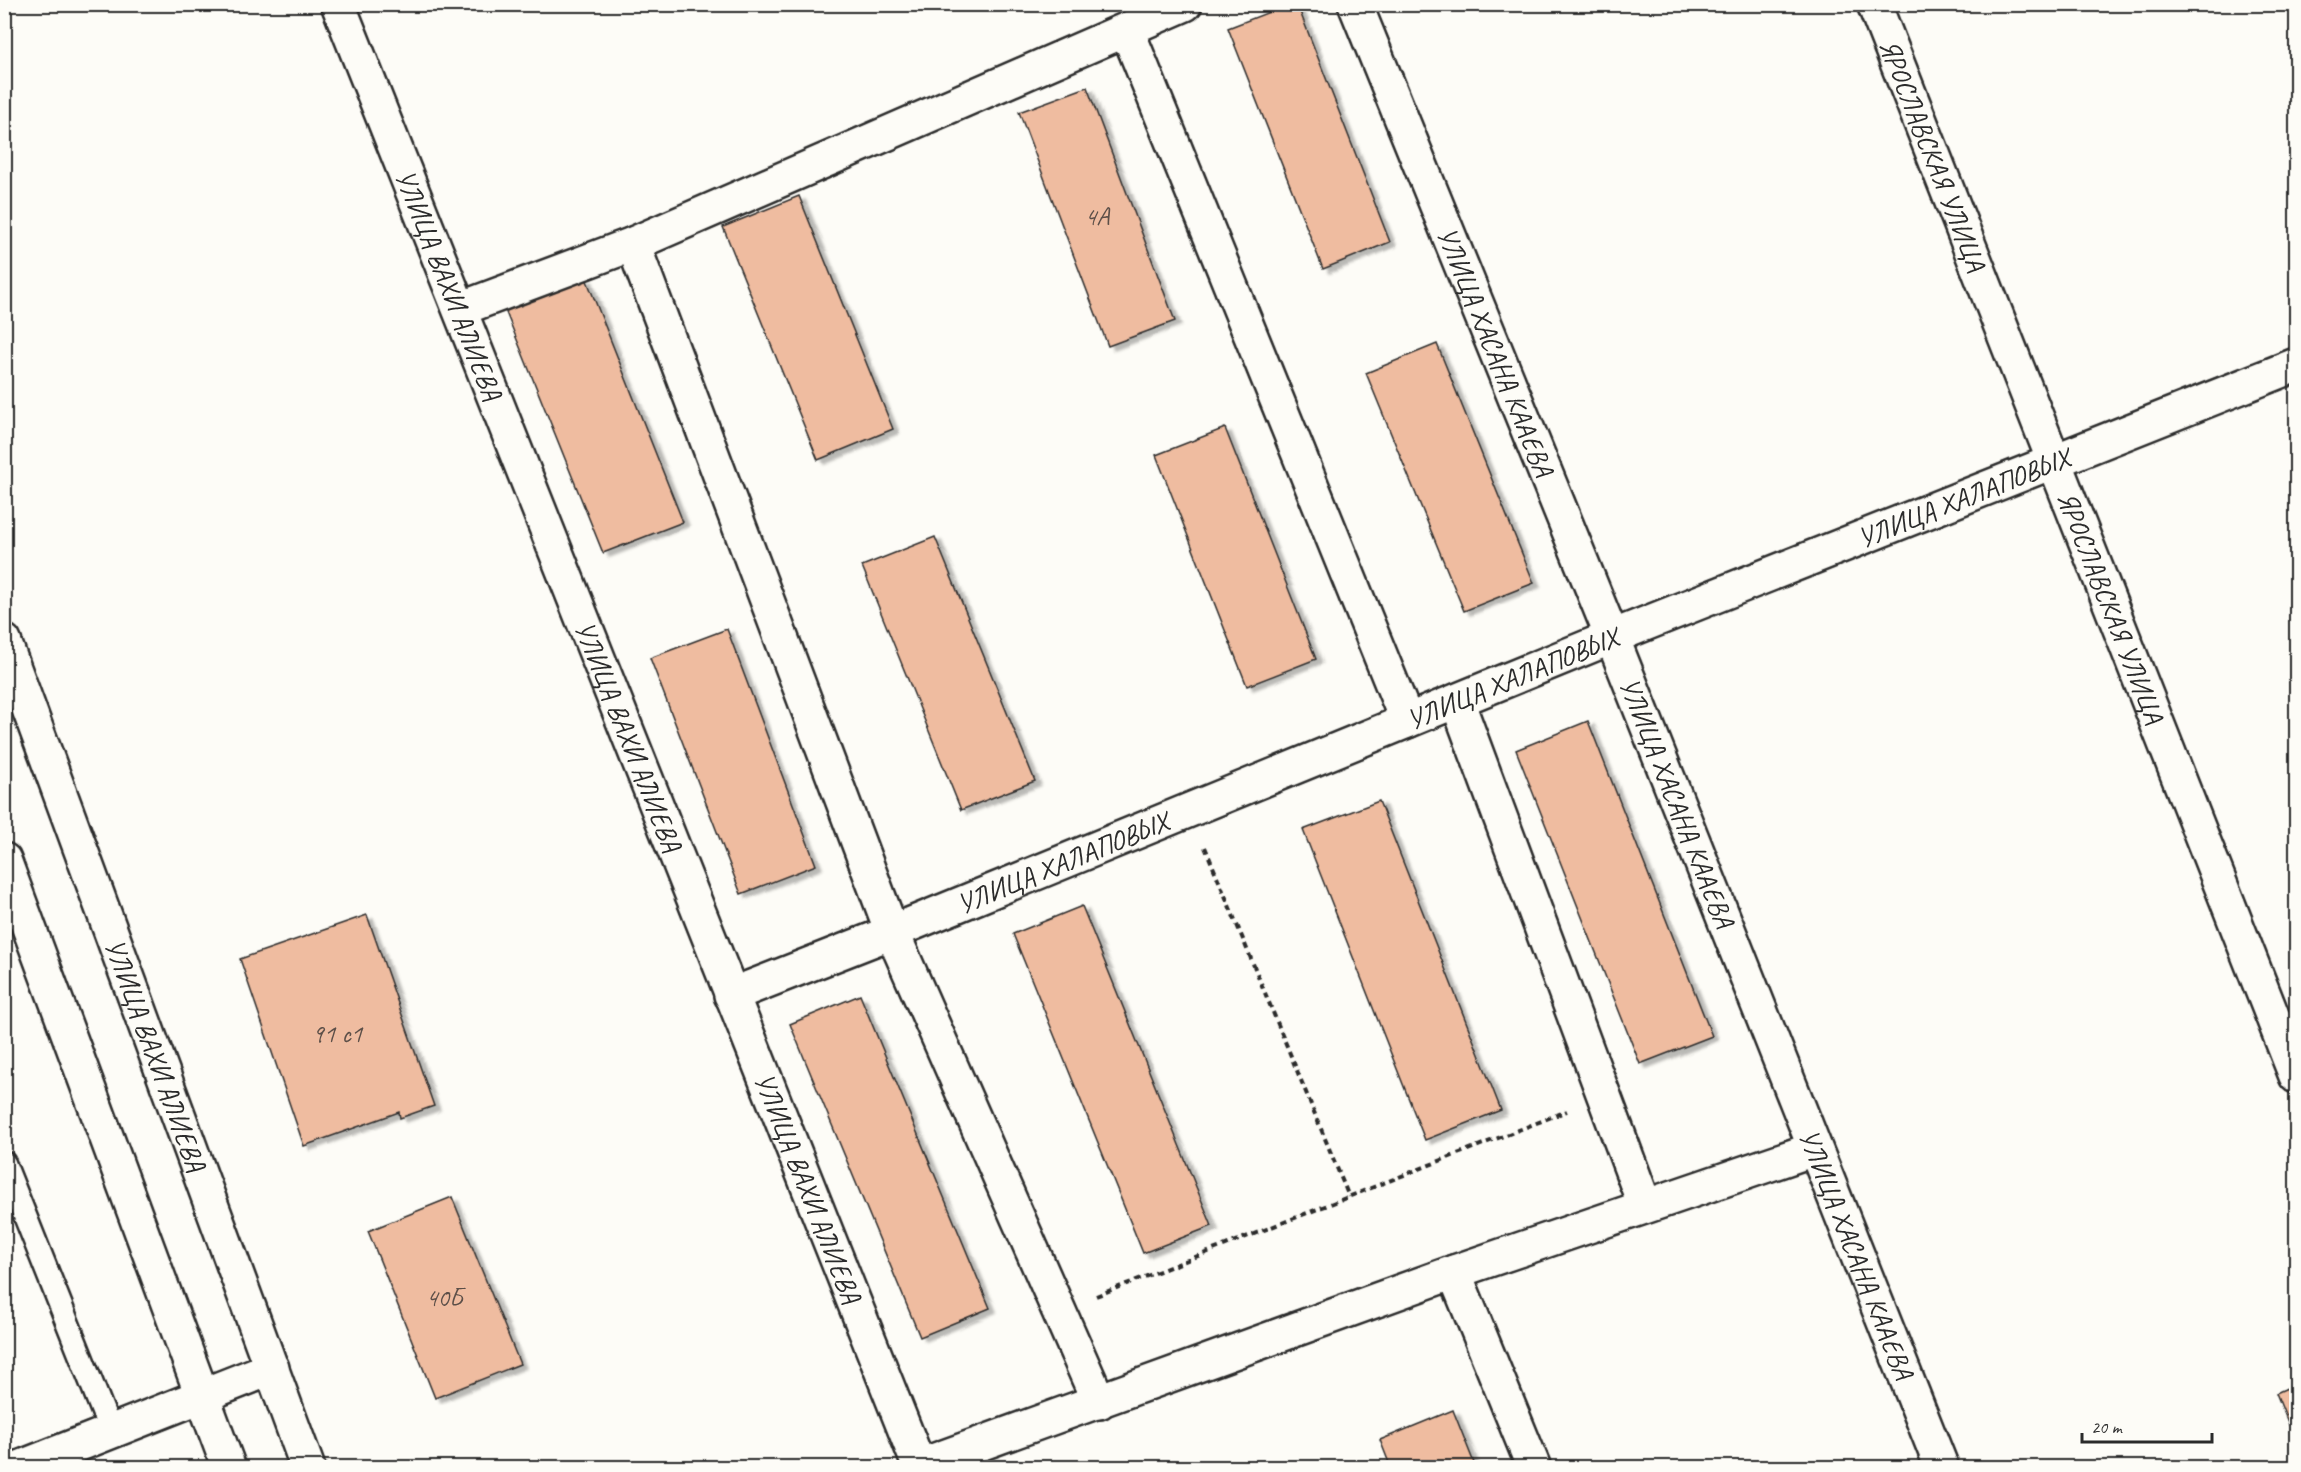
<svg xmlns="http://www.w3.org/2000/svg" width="2301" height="1472" font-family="Caveat,sans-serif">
	<defs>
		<filter id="shadow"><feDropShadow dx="6" dy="4" stdDeviation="1.5" flood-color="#0004"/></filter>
	</defs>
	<rect width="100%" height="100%" fill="#fdfcf7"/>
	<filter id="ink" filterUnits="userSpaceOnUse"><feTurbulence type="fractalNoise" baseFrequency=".0167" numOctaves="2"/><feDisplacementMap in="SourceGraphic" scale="12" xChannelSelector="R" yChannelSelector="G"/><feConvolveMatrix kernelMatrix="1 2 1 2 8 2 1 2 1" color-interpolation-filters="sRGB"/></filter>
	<g filter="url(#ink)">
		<g fill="#efbca0" stroke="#2b2b2b" stroke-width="1.5" filter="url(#shadow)">
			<path d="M1290,4h7l93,238 -67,27 -95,-241z"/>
			<path d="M1087,87l88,234 -67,25 -89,-234z"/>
			<path d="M799,196l94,233 -75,31 -95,-233z"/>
			<path d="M586,278l97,244 -80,31 -98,-243z"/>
			<path d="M1437,344l97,239 -70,28 -98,-238z"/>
			<path d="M1225,428l91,231 -69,27 -91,-231z"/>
			<path d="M935,537l100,244 -74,29 -99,-244z"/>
			<path d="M727,629l89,236 -75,29 -91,-236z"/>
			<path d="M1588,721l124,315 -72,28 -124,-314z"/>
			<path d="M1379,801l122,309 -76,30 -122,-310z"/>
			<path d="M1082,906l130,320 -69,27 -130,-319z"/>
			<path d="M367,915l67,191 -34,12 -1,-6 -95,34 -64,-187z"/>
			<path d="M860,995l130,313 -70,29 -130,-313z"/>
			<path d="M452,1197l68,167 -85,34 -67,-167z"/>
			<path d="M2296,1384v58l-20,-49z"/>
			<path d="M1453,1410l23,58h-85l-11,-28z"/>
		</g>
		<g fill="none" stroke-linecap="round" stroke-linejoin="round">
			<defs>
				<path id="service" d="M4,1163l107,269"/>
				<g id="minor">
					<path id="s1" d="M338,4l582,1464"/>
					<path id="s2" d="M1355,4l257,633 330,831"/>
					<path id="s3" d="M1874,4l422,1072"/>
					<path d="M1127,30l280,691"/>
					<path d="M633,244l259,688 207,470"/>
					<path d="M460,309l173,-65 552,-240"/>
					<path d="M1457,701l188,505"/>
					<path id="s4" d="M731,995l161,-63 720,-295 684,-272"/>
					<path d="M1454,1272l80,196"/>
					<path d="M919,1466l535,-194 360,-123"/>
					<path d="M19,1468l253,-100"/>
				</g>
				<g id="secondary">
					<path id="s5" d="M4,641l304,827"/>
					<path d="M4,860l225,608"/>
				</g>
			</defs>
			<use href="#service" stroke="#2b2b2b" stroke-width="27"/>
			<use href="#minor" stroke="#2b2b2b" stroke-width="38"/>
			<use href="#secondary" stroke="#2b2b2b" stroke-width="38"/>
			<g stroke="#2b2b2b" stroke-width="4" stroke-dasharray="6 4.5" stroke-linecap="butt">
				<path d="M4,531l5,-2"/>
				<path d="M1205,847l144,350"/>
				<path d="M1096,1296l471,-185"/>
			</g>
			<use href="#service" stroke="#fdfcf7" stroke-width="22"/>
			<use href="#minor" stroke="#fdfcf7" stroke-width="33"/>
			<use href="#secondary" stroke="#fdfcf7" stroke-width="33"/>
		</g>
	</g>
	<g text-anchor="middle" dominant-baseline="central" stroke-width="6" stroke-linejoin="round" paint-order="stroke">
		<g font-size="26" fill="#5c4f48">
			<text x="1097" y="216">4А</text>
			<text x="337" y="1033">91 с1</text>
			<text x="444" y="1297">40Б</text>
		</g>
		<g font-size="28" fill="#2b2b2b" stroke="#fdfcf7">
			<text stroke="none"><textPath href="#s3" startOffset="162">ЯРОСЛАВСКАЯ УЛИЦА</textPath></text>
			<text stroke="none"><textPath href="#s1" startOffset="302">УЛИЦА ВАХИ АЛИЕВА</textPath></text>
			<text stroke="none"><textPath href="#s2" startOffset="375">УЛИЦА ХАСАНА КААЕВА</textPath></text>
			<text stroke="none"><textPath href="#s4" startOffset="1329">УЛИЦА ХАЛАПОВЫХ</textPath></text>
			<text stroke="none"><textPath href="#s3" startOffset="648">ЯРОСЛАВСКАЯ УЛИЦА</textPath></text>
			<text stroke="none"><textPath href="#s4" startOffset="843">УЛИЦА ХАЛАПОВЫХ</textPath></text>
			<text stroke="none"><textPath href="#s1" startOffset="788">УЛИЦА ВАХИ АЛИЕВА</textPath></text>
			<text stroke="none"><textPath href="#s2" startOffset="861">УЛИЦА ХАСАНА КААЕВА</textPath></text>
			<text stroke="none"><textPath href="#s4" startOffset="357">УЛИЦА ХАЛАПОВЫХ</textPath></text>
			<text stroke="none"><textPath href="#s5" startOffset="441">УЛИЦА ВАХИ АЛИЕВА</textPath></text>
			<text stroke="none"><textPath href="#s1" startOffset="1274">УЛИЦА ВАХИ АЛИЕВА</textPath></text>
			<text stroke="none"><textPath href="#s2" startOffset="1347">УЛИЦА ХАСАНА КААЕВА</textPath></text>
		</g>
	</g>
	<rect width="2301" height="1472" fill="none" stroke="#fdfcf7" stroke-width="24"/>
	<rect x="12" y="12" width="2277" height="1448" fill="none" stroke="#2b2b2b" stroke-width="2" filter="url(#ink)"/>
	<path d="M2082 1433v9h130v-9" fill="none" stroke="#2b2b2b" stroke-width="3"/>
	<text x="2091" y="1433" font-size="18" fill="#2b2b2b" stroke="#fdfcf7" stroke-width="4.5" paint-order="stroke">20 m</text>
</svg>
